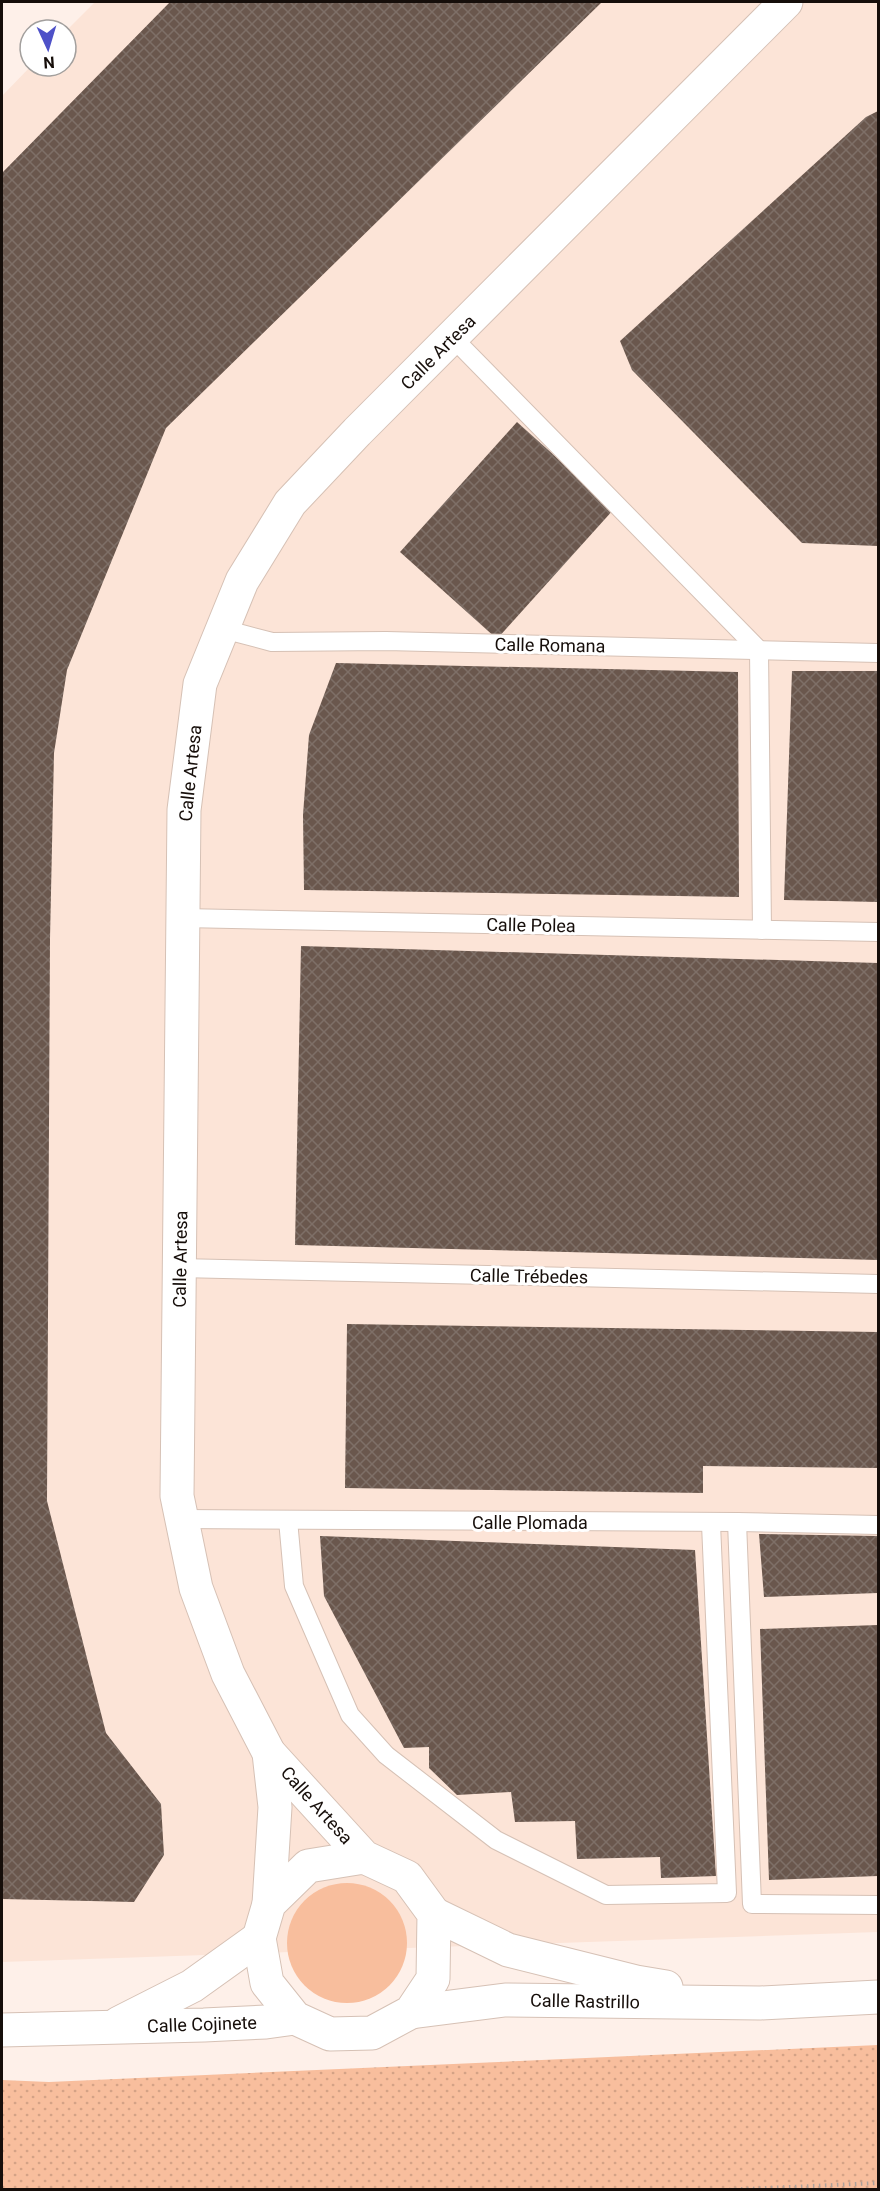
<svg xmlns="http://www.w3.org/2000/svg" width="880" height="2191" font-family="Roboto,sans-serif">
	<defs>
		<pattern id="park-dots" width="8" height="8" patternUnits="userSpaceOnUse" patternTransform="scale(1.5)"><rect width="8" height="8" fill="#f8be9d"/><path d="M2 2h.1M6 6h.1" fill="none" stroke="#d4a286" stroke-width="1.8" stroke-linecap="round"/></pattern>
		<pattern id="building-cross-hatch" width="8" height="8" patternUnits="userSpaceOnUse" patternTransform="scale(1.5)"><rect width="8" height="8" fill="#6a574d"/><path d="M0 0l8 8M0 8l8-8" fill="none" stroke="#7e6f67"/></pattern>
	</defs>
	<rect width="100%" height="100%" fill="#fef0e9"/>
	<path fill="#fce4d7" d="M95,2h783v1930l-876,30v-1866l29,-30h35v-35z"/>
	<circle fill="#f8be9d" cx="347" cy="1943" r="60"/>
	<path fill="url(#park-dots)" d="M878,2045v144h-876v-109l47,2z"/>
	<g fill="url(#building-cross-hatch)">
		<path d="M170,2h432l-436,426 -99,242 -13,83 -4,186 -3,562 59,232 55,71 3,51 -30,47 -132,-3v-1726z"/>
		<path d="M878,111v435l-76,-3 -170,-173 -12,-29 246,-224z"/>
		<path d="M517,422l97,87 -117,130 -97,-87z"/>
		<path d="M336,663l402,9 1,225 -435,-7 -1,-75 6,-80z"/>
		<path d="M792,671h86v231l-94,-2z"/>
		<path d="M301,946l577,17v297l-583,-15z"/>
		<path d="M347,1324l531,8v136l-175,-2v27l-358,-5z"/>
		<path d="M759,1534l119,2v57l-114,4z"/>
		<path d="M320,1536l375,14 21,326 -55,2 -1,-21 -83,2 -2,-38 -60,1 -4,-30 -54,3 -28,-27v-21l-25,1 -80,-152z"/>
		<path d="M878,1625v251l-109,4 -9,-251z"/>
	</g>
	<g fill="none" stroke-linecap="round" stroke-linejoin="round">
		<defs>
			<g id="service">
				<path d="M452,337l307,313 3,280"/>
				<path d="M223,629l49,13 114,-1 492,12"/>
				<path d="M183,918l695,14"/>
				<path d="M179,1268l699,16"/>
				<path d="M182,1519l555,3 141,3"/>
				<path d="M288,1520l6,66 56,129 36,40 110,85 110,55 121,-2 -16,-369"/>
				<path d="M737,1522l15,382 126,1"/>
			</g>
			<g id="minor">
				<path d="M364,1857l-56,9 -39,38 -10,34 8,45 28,35 35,16 42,-1 39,-21 22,-33 1,-65 -27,-37 -43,-20 -95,-104 -41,-79 -32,-86 -19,-92 7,-686 16,-126 42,-103 48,-78 67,-71 429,-430"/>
				<path d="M269,1904l6,-97 -6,-54"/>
				<path d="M434,1914l74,36 128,32 30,5"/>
				<path d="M411,2012l94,-12 255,3 118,-6"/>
				<path d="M119,2023l73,-37 67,-48"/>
				<path d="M2,2030l202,-5 62,-3 29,-4"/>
			</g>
		</defs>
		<use href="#service" stroke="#d6c1b5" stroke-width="20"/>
		<use href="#minor" stroke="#d6c1b5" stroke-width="35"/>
		<path stroke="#ada19b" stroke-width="4" stroke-dasharray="1.5 4.5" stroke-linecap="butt" d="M723,2190l155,-7"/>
		<use href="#service" stroke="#fff" stroke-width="18"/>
		<use href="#minor" stroke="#fff" stroke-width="33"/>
	</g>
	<g text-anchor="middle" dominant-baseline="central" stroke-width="6" stroke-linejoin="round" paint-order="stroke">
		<g font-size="18" fill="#160e0a" stroke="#fff">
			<text transform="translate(438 352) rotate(-45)">Calle Artesa</text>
			<text transform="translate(550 645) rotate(1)">Calle Romana</text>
			<text transform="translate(190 773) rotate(-84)">Calle Artesa</text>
			<text transform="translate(531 925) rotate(1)">Calle Polea</text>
			<text transform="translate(180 1259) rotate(-89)">Calle Artesa</text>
			<text transform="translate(529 1276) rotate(1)">Calle Trébedes</text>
			<text x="530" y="1522">Calle Plomada</text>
			<text transform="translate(317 1805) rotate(48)">Calle Artesa</text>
			<text transform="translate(585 2001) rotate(1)">Calle Rastrillo</text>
			<text transform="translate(202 2024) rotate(-2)">Calle Cojinete</text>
		</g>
	</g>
	<rect width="880" height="2191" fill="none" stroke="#160e0a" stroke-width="6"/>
	<g transform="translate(48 48) rotate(176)"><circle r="28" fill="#ffffff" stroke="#a29f9d" stroke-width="1.5"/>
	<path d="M0-4.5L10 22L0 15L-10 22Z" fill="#4e51c8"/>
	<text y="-9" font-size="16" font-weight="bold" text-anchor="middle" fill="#160e0a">N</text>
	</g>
</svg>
